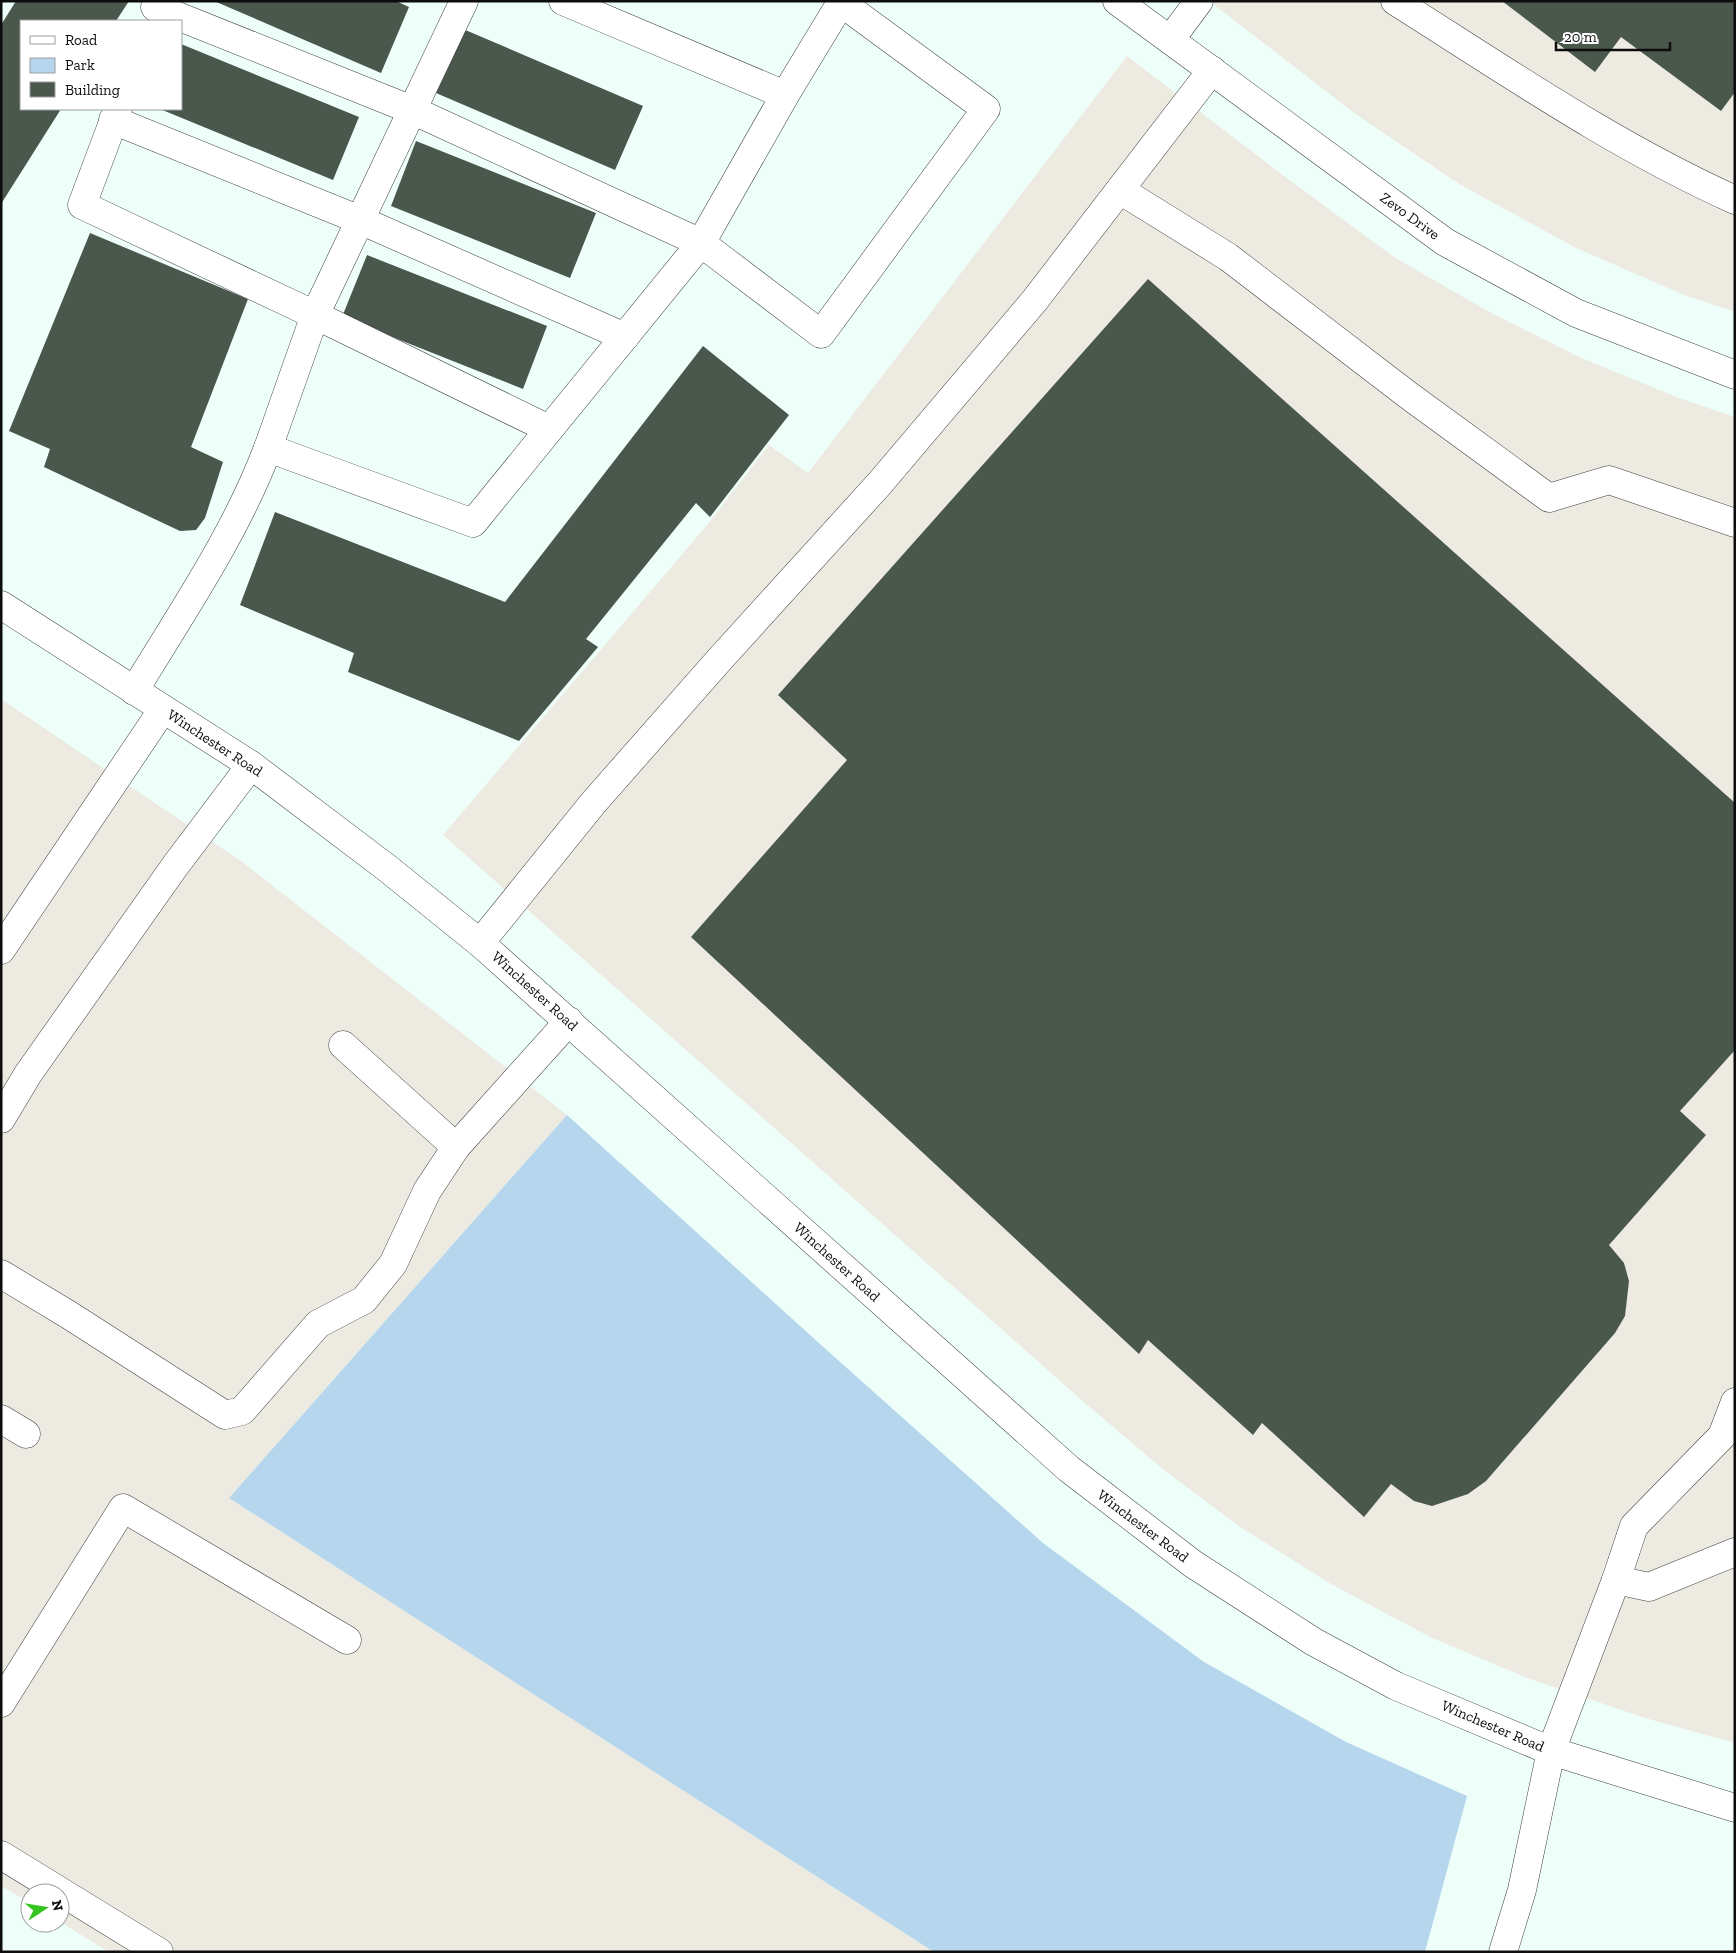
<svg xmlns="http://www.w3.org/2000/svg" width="1736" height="1953" font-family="'Zilla Slab',serif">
	<rect width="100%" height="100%" fill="#eefffa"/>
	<g fill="#edeae1">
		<path d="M1209,1h526v311l-51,-17 -110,-48 -115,-63 -102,-69z"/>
		<path d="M1127,56l157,120 110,81 97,56 88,44 100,41 56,19v1326l-90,-25 -118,-40 -97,-41 -99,-53 -91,-57 -76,-57 -78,-66 -643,-569 264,-310 62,-80 39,28z"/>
		<path d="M1,699l240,162 326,254 -338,383 705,454h-825l-49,-30v-29h-30v10l-29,-17z"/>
	</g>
	<path fill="#b5d6ec" d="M567,1115l253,229 223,199 161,119 142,80 121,54 -42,156h-491l-705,-454z"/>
	<g fill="#49574d">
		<path d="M16,1h113l-13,20h-95v88h40l-60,95v-179z"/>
		<path d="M214,1h182l13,6 -28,66z"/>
		<path d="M1502,1h233v91l-14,19 -100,-74 -26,35z"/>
		<path d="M463,29l180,77 -28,64 -179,-77z"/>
		<path d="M181,44l178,73 -26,63 -173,-71h21z"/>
		<path d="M416,141l180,72 -26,65 -179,-72z"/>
		<path d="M90,233l158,66 -57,148 32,15 -18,56 -9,12 -16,1 -136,-64 6,-18 -41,-18z"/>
		<path d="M367,255l180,71 -24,63 -181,-72z"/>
		<path d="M1148,279l587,524v247l-55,61 26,24 -97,110 15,18 5,18 -4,35 -10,17 -129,148 -18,13 -36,12 -18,-5 -23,-17 -27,33 -102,-94 -9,12 -105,-95 -9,14 -448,-417 156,-177 -69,-65z"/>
		<path d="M703,346l86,69 -79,102 -14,-14 -110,136 12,8 -79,94 -171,-69 6,-19 -114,-48 35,-93 230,90z"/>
	</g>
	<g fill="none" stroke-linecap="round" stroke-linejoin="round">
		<defs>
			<g id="minor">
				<path d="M464,1l-149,314 234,114"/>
				<path d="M563,1l222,94"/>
				<path d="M1117,1l328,241 131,71 159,62"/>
				<path d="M1395,1c111,70 220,145 340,199"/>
				<path d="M155,7l257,103 289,133 84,-148 57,-94"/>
				<path d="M1170,40l29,-39"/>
				<path d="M118,109l-36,96 233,110 -47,133"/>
				<path d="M113,120l247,100 265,117"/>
				<path d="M1120,190l108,67 180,138 141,103 60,-18 126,43"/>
				<path d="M1,605l250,160 136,103 93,75 589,526 124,95 121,78 82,44 155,65 184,57"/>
				<path d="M134,691c48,-79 101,-156 134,-243l205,75 228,-280 120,91 165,-225 -147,-108"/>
				<path d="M480,943l114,-141 126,-143 160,-176 155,-183 177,-230"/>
				<path d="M1,950l162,-241"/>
				<path d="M343,1045l113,102 113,-126"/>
				<path d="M1,1119l27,-45 147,-208 76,-101"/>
				<path d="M1,1274l68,41 156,100 17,-4 76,-87 46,-24 29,-36 34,-73 29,-44"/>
				<path d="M1,1419l25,15"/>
				<path d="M1616,1580l18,-54 88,-90 13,-34"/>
				<path d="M1,1703l122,-195 224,132"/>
				<path d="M1,1855l158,97"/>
				<path d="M1503,1952l19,-62 29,-139 65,-171 33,7 86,-35"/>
			</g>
		</defs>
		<use href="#minor" stroke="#404040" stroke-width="29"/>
		<use href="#minor" stroke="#fff" stroke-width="28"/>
	</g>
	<g text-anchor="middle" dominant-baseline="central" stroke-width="5" stroke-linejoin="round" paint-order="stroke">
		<g font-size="15" fill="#0d0d0d" stroke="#fff">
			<text transform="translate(1410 216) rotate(36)">Zevo Drive</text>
			<text transform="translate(215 743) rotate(33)">Winchester Road</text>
			<text transform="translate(535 991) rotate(42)">Winchester Road</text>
			<text transform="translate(837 1262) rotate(42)">Winchester Road</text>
			<text transform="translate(1143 1526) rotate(37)">Winchester Road</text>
			<text transform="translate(1493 1726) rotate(23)">Winchester Road</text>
		</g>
	</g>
	<rect width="1736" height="1953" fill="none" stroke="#0d0d0d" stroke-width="5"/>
	<rect x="20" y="20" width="162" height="90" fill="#ffffff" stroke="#9e9e9e"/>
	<rect x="30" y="36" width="25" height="8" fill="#ffffff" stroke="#9e9e9e"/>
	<text x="65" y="45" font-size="15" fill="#0d0d0d">Road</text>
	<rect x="30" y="58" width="25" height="15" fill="#b5d6ec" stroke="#9e9e9e"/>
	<text x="65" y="70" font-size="15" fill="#0d0d0d">Park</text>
	<rect x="30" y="82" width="25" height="15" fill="#49574d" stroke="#9e9e9e"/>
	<text x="65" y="95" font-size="15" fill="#0d0d0d">Building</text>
	<g transform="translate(45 1908) rotate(78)"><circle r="24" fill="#ffffff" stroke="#9e9e9e"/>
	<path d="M0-4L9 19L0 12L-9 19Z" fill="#34c51e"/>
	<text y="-8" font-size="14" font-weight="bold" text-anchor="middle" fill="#0d0d0d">N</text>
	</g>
	<path d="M1556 42v8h114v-8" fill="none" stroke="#0d0d0d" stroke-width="2.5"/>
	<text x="1564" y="42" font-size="15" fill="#0d0d0d" stroke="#ffffff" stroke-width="4" paint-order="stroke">20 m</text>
</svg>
